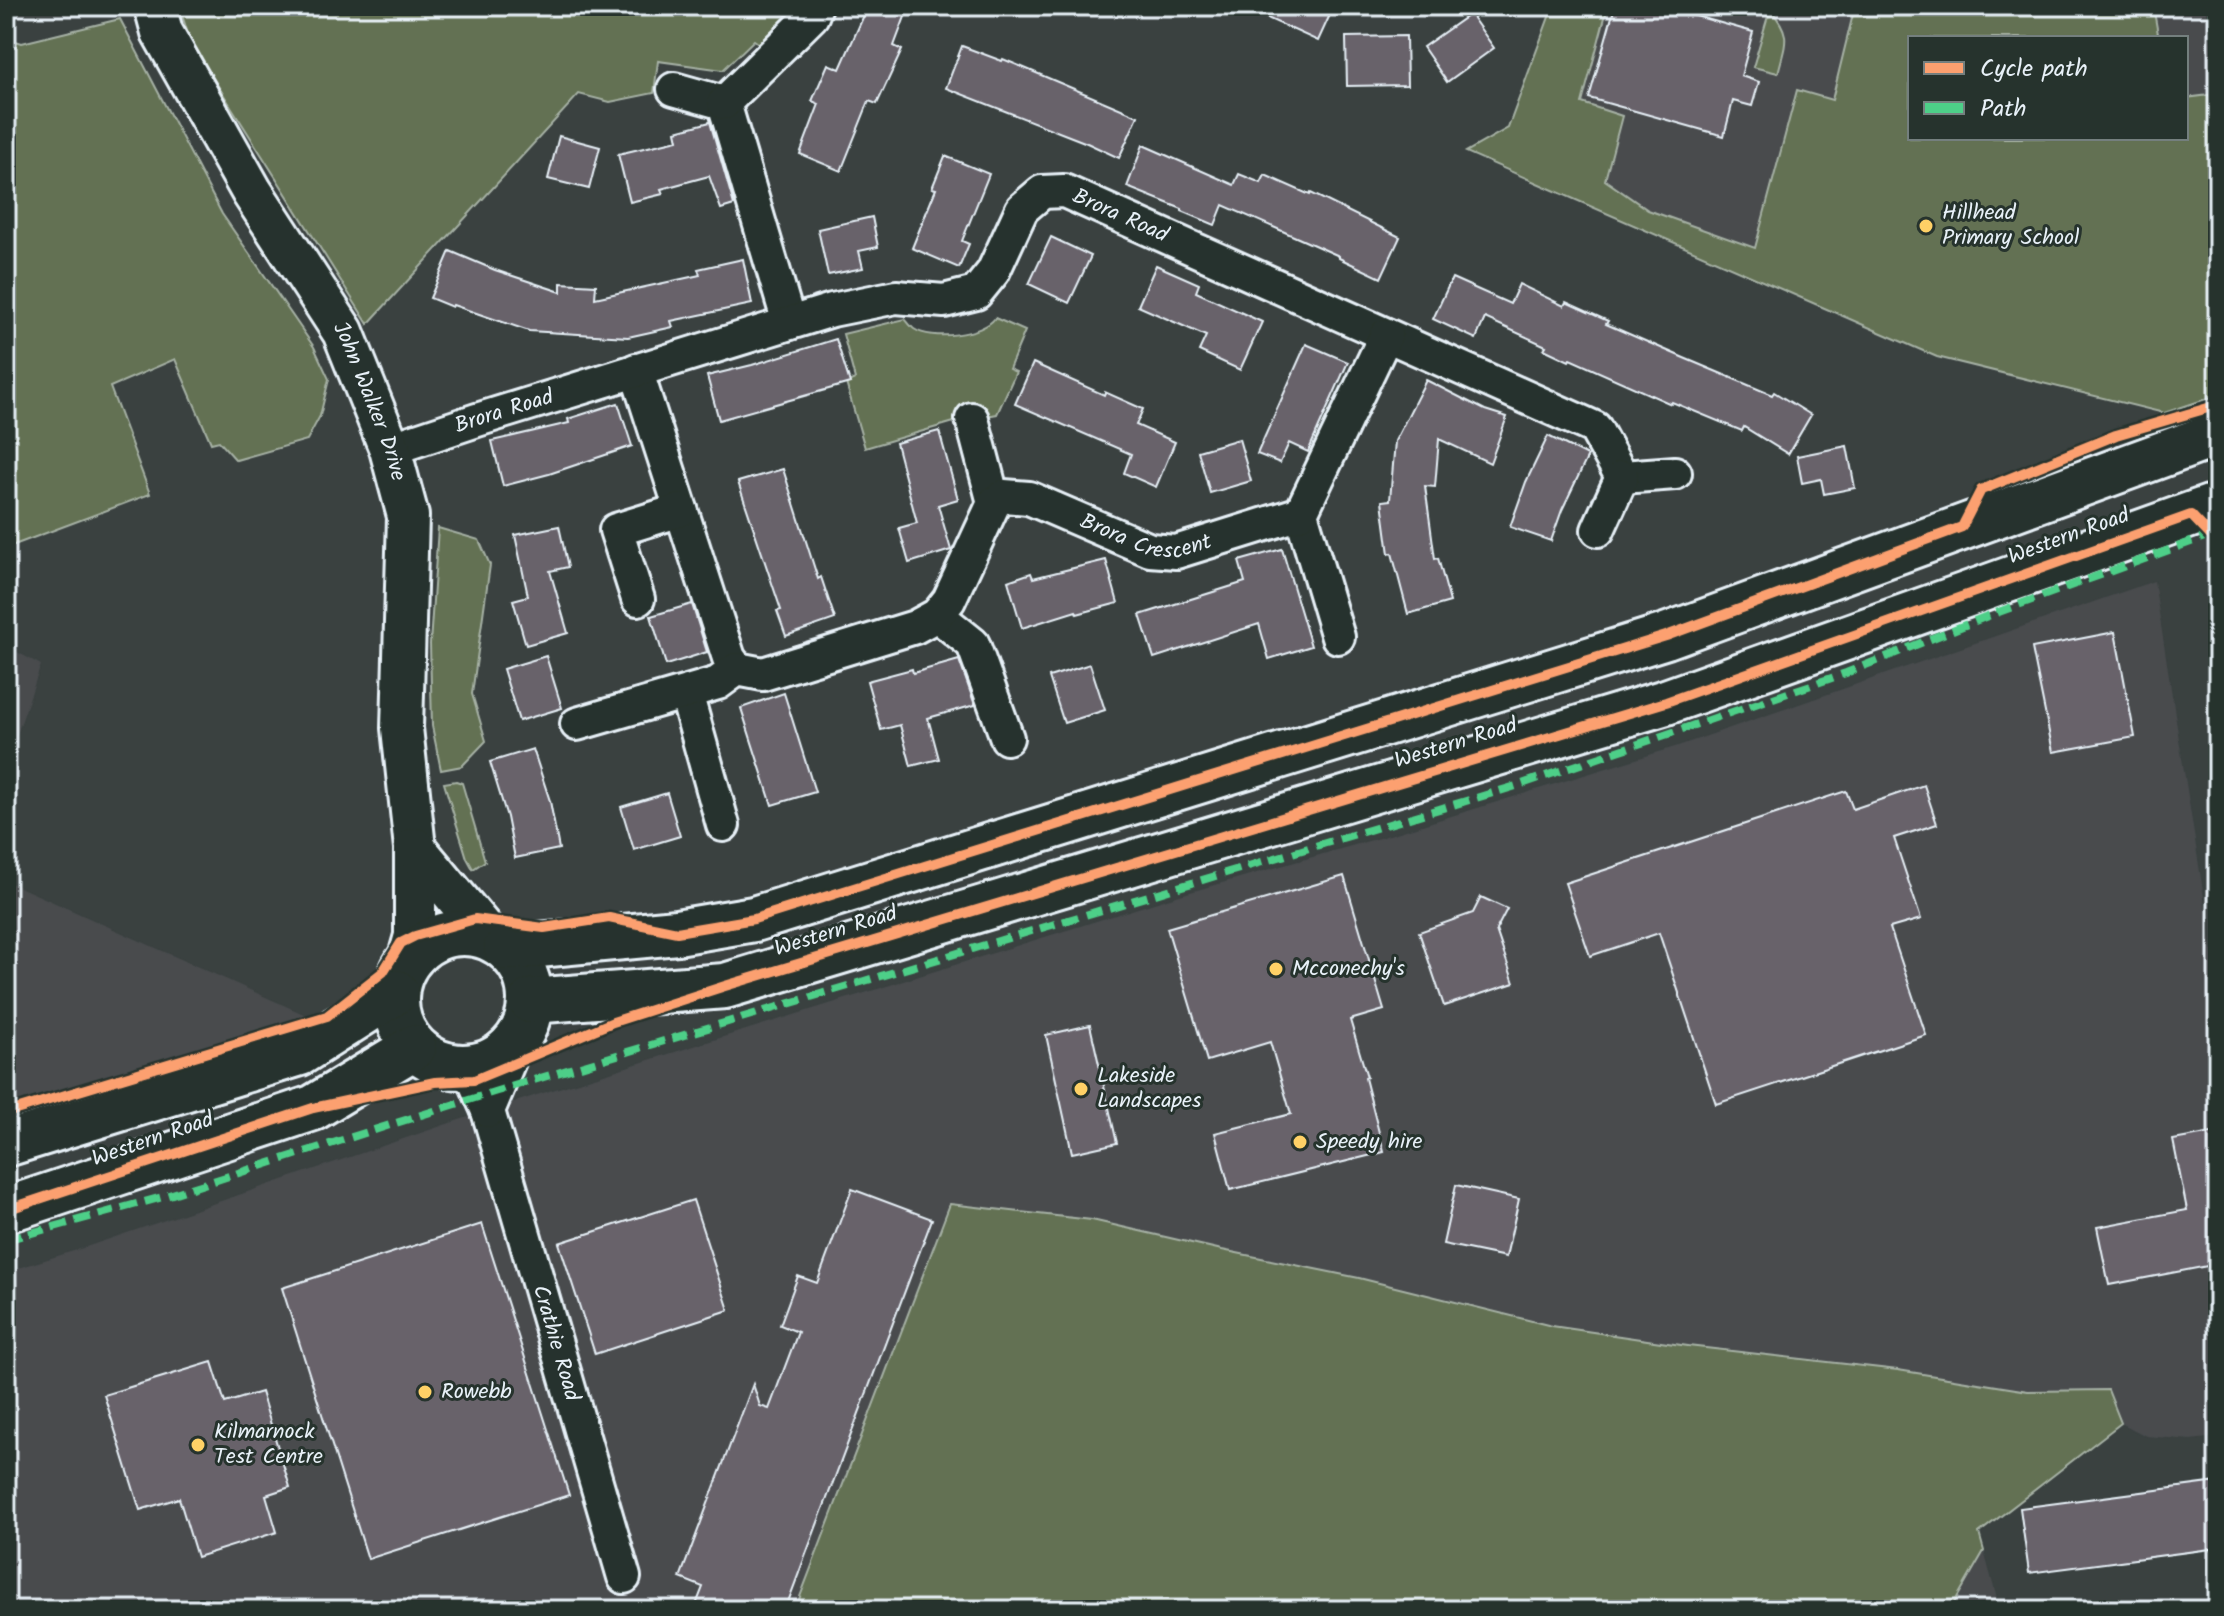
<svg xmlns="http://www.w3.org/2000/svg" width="2224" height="1616" font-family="Kalam,sans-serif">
	<rect width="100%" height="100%" fill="#3a4140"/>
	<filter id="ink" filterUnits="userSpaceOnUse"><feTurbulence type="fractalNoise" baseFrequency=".0125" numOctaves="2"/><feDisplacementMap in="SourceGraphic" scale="16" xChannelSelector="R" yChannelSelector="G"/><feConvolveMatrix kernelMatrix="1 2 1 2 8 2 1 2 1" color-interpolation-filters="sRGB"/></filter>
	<g filter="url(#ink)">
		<g fill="#484b4d" fill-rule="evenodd">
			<path d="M1553,6h652l13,78v311l-54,18 -227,-56 -471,-205 42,-24zM1910,38h276v100h-276z"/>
			<path d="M2154,581l64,405v451l-28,3 -44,-4 -25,-13 -13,-33 -80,1 -130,-21 -210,-24 -136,-20 -193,-48 -137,-28 -130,-30 -142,-16 -155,406h-789v-338l74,-23 370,-126 93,-30 637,-198 213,-61 282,-87z"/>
			<path d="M6,646l35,19 -35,101z"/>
			<path d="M6,881l302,135 -302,90z"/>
			<path d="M1984,1551l16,59h-50z"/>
		</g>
		<g fill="#637152" stroke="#a6b1a5" stroke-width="2">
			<path d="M179,6h604l7,6 -29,33 -7,-5 -31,30 -65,-9 -4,32 -44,9 -31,-8 -211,230 -177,-281z"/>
			<path d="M1553,6h55l-26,97 40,13 -17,64 43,30 107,38 42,-158 35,10 23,-94h176l1,2 121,-2 5,28 -20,4h-228v100h276v-40l32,-4v301l-54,18 -227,-56 -471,-205 42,-24z"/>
			<path d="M1770,9c22,26 16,32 8,64l-25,-6z"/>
			<path d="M120,19l102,195 92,133 15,32 -9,37 -13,24 -71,20 -17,-19 -8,2 -36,-84 -65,28 40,107 -144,54v-510l16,5z"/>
			<path d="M995,318l30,13 -16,38 7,3 -19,42 -10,2 -2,-3 -120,35 -19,-65 9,-4 -12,-45 62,-15c2,2 6,8 9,10 18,12 69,6 81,-11z"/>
			<path d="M438,528l41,12 11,25 -18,129 14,47 -24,25 -21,4 -9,-44 -2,-82z"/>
			<path d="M456,781l6,2 23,78 -12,8 -6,-11 -23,-75z"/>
			<path d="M950,1204l142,16 130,30 137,28 193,48 136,20 210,24 130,21 80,-1 13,33 -142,110 5,18 -34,59h-1155z"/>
		</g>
		<g fill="#68626b" stroke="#e8f1f8" stroke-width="2">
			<path d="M868,6h41l-15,40 8,4 -25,54 -8,-3 -28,70 -41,-17 19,-50 -7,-3 16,-37 12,5z"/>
			<path d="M1241,6h93l-16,35z"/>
			<path d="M1615,6h45l93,26 -12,44 18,6 -7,24 -19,-5 -9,35 -135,-38z"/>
			<path d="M1470,14l24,34 -47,34 -24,-35z"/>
			<path d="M1406,36l1,49 -60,1 -1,-49z"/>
			<path d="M962,46l40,15 1,-2 135,57 -19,42 -32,-15 -141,-55z"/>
			<path d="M710,122l24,83 -13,4 -12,-33 -48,13 2,5 -33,8 -12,-48 60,-14 -2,-9z"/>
			<path d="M559,136l41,11 -11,42 -41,-10z"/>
			<path d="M1143,145l91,40 5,-11 22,9 4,-8 45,20 1,-2 89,44 -19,41 -42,-20v-2l-116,-51 -8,20 -33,-14v-2l-55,-22z"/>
			<path d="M945,156l44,18 -27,67 7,3 -10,24 -47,-20 24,-59 -4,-1z"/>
			<path d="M872,217l6,30 -19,4 4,17 -35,7 -10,-46z"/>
			<path d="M1051,237l40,19 -22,47 -40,-19z"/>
			<path d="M450,251l45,19 66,22v-9l35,2 -1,13 105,-23 -2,-6 45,-10 9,45 -81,17 2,6 -45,10 -99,-6 -76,-26 -1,2 -22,-9z"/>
			<path d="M1156,265l43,19 -3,8 66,30 -22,48 -41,-19 7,-15 -68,-30z"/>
			<path d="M1452,278l58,26 9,-20 45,22 2,-4 42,19 -2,3 78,34 88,37 2,-3 37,23 -23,39 -44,-27 -2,4 -70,-29 -1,2 -101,-45 -1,2 -25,-12 2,-3 -61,-28 -9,21 -43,-20z"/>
			<path d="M836,339l14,44 -131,37 -12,-44 45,-11z"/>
			<path d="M1306,344l42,18 -40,90 -19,-9 -9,20 -23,-9z"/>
			<path d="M1033,363l71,32 1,-3 38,17 -7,16 39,17 -19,45 -32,-14 7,-19 -116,-50z"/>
			<path d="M1426,380l59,30 22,7 -17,46 -51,-24 -4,48 -10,-1 10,73 3,-1 12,44 -42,12 -16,-61 -3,1 -7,-53 8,-1 5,-59z"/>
			<path d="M618,403l14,43 -83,28 -46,12 -11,-45 77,-18 -1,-4z"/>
			<path d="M939,431l19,68 -20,6 13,45 -42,13 -10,-35 18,-5 -21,-80z"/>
			<path d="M1548,436l40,20 -26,54 -11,31 -41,-14 16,-45z"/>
			<path d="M1239,439l12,42 -41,12 -12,-42z"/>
			<path d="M1847,446l8,42 -31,6 -3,-15 -19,4 -5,-27z"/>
			<path d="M783,469l35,110 3,-2 14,42 -49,17 -9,-25 4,-1 -43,-128z"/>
			<path d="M559,526l9,41 -18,4 18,62 -42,12 -13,-45 15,-4 -13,-61z"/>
			<path d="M1282,549l29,97 -42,13 -10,-35 -105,34 -14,-43 105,-33 -6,-21z"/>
			<path d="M1106,560l12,43 -41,11 -1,-3 -54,17 -14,-47 23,-8 2,5z"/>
			<path d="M692,604l15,48 -41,13 -15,-49z"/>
			<path d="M2115,632l20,105 -82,15 -21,-104z"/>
			<path d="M546,656l16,52 -43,13 -16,-52z"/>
			<path d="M959,660l16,45 -47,13 11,41 -28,7 -11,-41 -19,5 -14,-49 45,-12 1,4z"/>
			<path d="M1090,664l15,46 -41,13 -15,-46z"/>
			<path d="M784,693l31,99 -43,13 -31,-97z"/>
			<path d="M533,749l17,52 9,48 -44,9 -8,-41 -17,-55z"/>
			<path d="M1924,785l13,39 -43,14 27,81 -31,9 36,107 -210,69 -57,-171 -69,23 -25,-73 281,-92 7,18z"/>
			<path d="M667,793l13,43 -46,14 -13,-43z"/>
			<path d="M1344,876l40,134 -34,10 17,57 -2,1 19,74 -154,38 -15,-57 76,-19 -21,-72 -63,19 -40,-133z"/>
			<path d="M1481,897l26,12 -11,21 18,53 -70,23 -25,-74 54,-19z"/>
			<path d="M1090,1025l27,118 -45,10 -26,-118z"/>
			<path d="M2218,1132v132l-109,21 -12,-58 90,-17 -14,-70z"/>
			<path d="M1456,1185l63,14 -13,58 -63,-13z"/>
			<path d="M852,1189l80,30 -147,391h-91l9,-23 -23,-9 73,-194 7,22 9,3 29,-77 -18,-7 18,-49 19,7z"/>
			<path d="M693,1200l36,110 -134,44 -36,-111z"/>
			<path d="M482,1224l87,271 -201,64 -86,-271z"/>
			<path d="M212,1362l13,41 36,-11 29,95 -24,8 11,37 -80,25 -18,-59 -39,12 -36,-115z"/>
			<path d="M2218,1482v66l-189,25 -9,-65z"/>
		</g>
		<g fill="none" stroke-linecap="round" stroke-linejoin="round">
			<defs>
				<g id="minor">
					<path d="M674,89l50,14 65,220"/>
					<path d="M724,103l88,-87 4,-10"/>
					<path d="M636,370l93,288 8,11"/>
					<path d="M972,419l22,84"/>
					<path id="s1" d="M390,449l87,-29 355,-110 64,-13 48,4 32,-8 17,-21 29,-63 20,-17 22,-1 531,237 27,49 53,-4"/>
					<path d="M1301,513l37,124"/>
					<path d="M1598,530l24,-53"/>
					<path d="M638,599l-22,-69 65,-20"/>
					<path d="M937,615l36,29 34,94"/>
					<path d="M686,693l37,132"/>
					<path id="s2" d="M577,724l141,-41 19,-14 26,5 152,-47 22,-12 12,-15 45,-97 10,-7 25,2 121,52 26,2 125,-39 85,-178"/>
					<path id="s3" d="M456,1067l18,13 14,31 136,466"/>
					<path d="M488,1111l29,-69"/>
				</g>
				<g id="tertiary">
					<path id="s4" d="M155,6l7,26 90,160 91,140 47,117 18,67 -6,212 13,120v88l-7,25"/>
					<path d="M415,848l74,89"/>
				</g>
				<g id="secondary">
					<circle cx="463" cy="1000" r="67"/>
					<path d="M506,948l171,-16 77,-13 912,-283 552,-202"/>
					<path d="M531,1001l194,-15 941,-284 552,-197"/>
					<path d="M6,1144l294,-91 96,-61"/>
					<path d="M6,1210l307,-102 101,-61"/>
				</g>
			</defs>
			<use href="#minor" stroke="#e8f1f8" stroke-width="38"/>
			<use href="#tertiary" stroke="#e8f1f8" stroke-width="46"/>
			<use href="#secondary" stroke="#e8f1f8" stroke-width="50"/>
			<use href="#minor" stroke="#26332d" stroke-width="32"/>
			<use href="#tertiary" stroke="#26332d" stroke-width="40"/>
			<use href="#secondary" stroke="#26332d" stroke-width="44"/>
			<g stroke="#4dcf88" stroke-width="8" stroke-dasharray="16 8" stroke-linecap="butt">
				<path d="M2212,6l6,29"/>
				<path d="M6,1240l160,-44 331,-105 1019,-305 330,-113 139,-56 225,-82"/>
			</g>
			<defs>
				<g id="cycleway">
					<path d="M6,1113l321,-97 56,-44 18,-29 14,-7 60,-17 69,9 65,-10 68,14 77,-13 912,-283 296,-109 19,-37 135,-55 102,-30"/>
					<path d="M6,1210l307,-102 122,-26 39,-2 139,-58 112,-36 941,-284 525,-187 19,20 8,-4"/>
				</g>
			</defs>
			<use href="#cycleway" stroke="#26332d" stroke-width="15"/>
			<use href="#cycleway" stroke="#fca06f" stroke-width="10"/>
		</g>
	</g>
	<g fill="#ffd166" stroke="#26332d" stroke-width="3">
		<circle cx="1926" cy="226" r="8"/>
		<circle cx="1276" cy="969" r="8"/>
		<circle cx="1081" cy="1089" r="8"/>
		<circle cx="1300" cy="1142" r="8"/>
		<circle cx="425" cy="1392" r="8"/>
		<circle cx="198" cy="1445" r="8"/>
	</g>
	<g text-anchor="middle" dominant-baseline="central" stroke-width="6" stroke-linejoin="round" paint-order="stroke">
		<g font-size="22" fill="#e8f1f8" stroke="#26332d" text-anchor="start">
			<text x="1942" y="213">Hillhead<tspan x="1942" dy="25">Primary School</tspan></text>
			<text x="1292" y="969">Mcconechy's</text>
			<text x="1097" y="1076">Lakeside<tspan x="1097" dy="25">Landscapes</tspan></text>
			<text x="1316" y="1142">Speedy hire</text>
			<text x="441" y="1392">Rowebb</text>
			<text x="214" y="1432">Kilmarnock<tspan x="214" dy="25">Test Centre</tspan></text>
		</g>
		<g font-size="22" fill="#e8f1f8" stroke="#26332d">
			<text stroke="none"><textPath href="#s1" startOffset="816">Brora Road</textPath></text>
			<text stroke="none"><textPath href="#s4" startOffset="452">John Walker Drive</textPath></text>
			<text stroke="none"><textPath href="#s1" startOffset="120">Brora Road</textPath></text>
			<text stroke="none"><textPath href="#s2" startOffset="670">Brora Crescent</textPath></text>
			<text transform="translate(2069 537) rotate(-20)">Western Road</text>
			<text transform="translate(1456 744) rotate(-17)">Western Road</text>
			<text transform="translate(836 932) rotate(-17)">Western Road</text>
			<text transform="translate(153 1140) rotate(-19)">Western Road</text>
			<text stroke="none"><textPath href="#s3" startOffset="298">Crathie Road</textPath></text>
		</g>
	</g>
	<rect width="2224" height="1616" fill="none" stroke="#26332d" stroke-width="32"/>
	<rect x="16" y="16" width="2192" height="1584" fill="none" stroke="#e8f1f8" stroke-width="3" filter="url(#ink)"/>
	<rect x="1908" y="36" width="280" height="104" fill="#26332d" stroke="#747f7e" stroke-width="2"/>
	<rect x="1924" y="62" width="40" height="12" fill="#fca06f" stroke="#747f7e" stroke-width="2"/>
	<text x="1980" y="76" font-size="24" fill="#e8f1f8">Cycle path</text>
	<rect x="1924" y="102" width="40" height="12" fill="#4dcf88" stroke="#747f7e" stroke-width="2"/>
	<text x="1980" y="116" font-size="24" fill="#e8f1f8">Path</text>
</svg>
